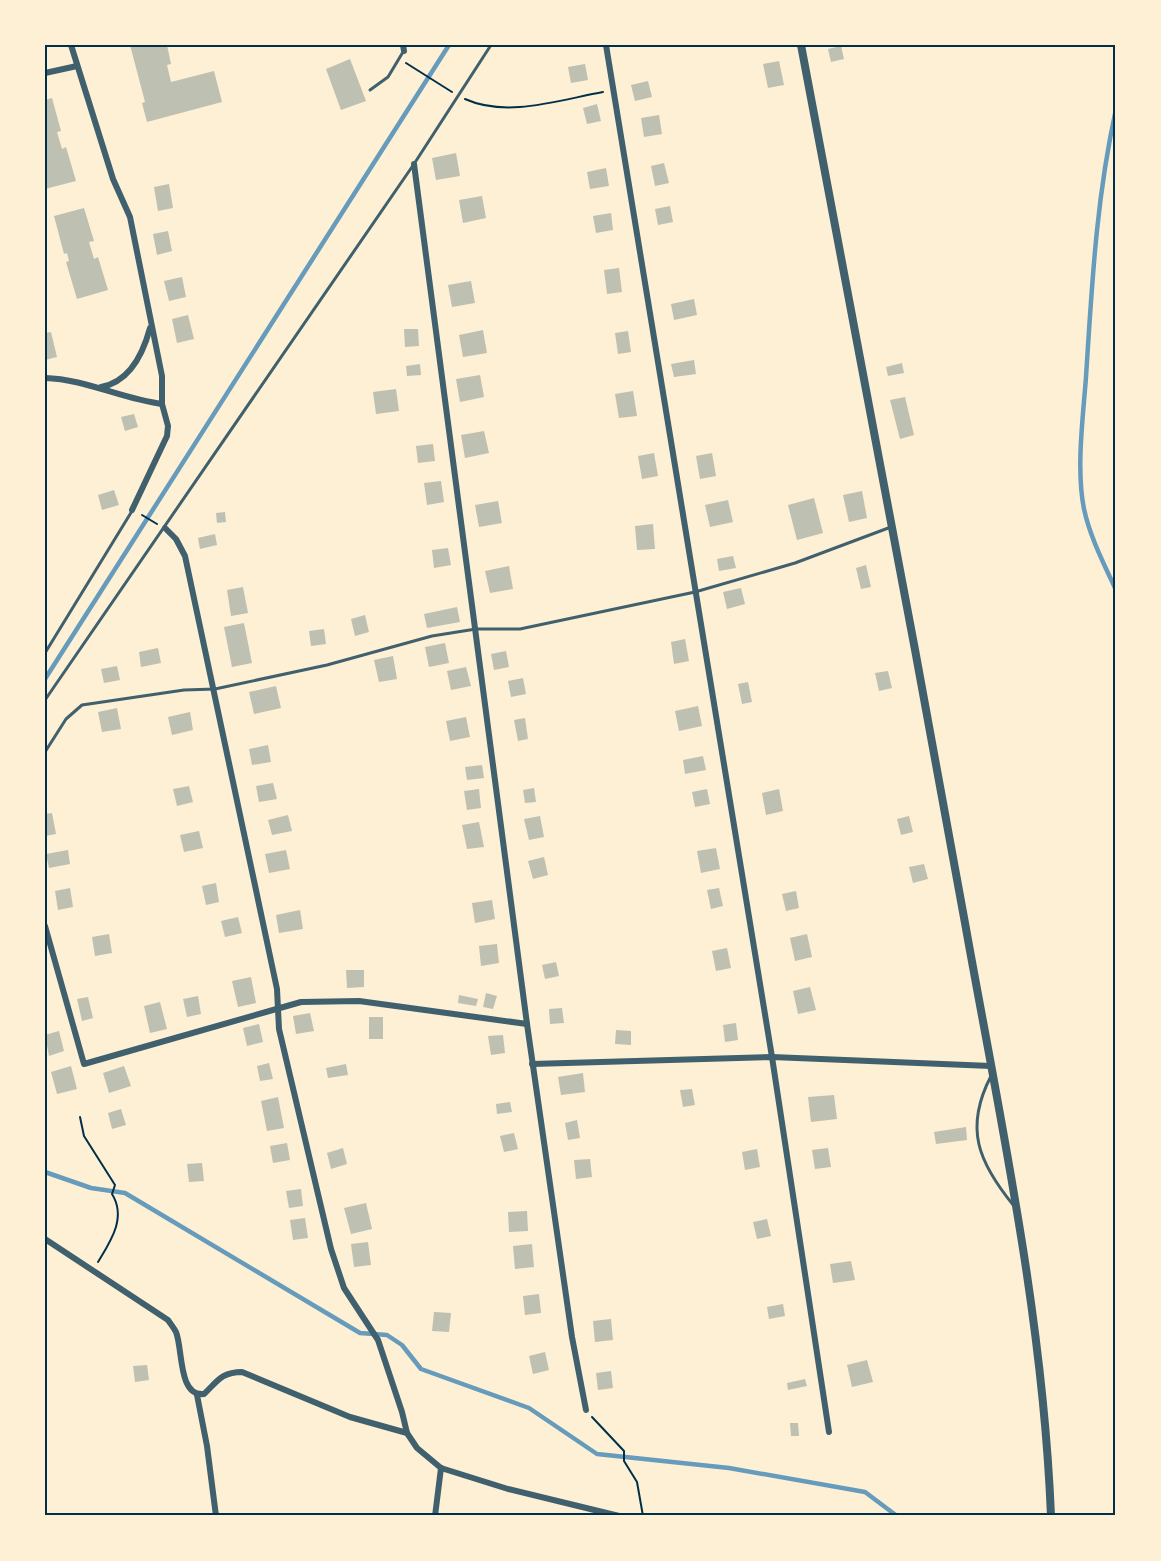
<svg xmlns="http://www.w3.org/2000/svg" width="1161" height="1561" font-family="'Nunito Sans',sans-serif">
	<rect width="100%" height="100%" fill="#fdf0d5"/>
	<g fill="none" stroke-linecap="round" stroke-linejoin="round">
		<g stroke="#669bbc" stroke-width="4.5">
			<path d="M1116,109c-20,91 -24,176 -30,268 -3,41 -10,92 -2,132 6,28 20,55 32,81"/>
			<path d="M45,679l404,-634"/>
			<path d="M45,1172l46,16 34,5 235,140 27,2 15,10 19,24 108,39 68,46 132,14 136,24 32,24"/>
		</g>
	</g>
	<g fill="#bec0b2">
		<path d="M130,45h37l4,19 -4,1 4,17 43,-11 8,31 -75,20 -5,-19 3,-1z"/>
		<path d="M841,46l3,13 -13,3 -3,-13z"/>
		<path d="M350,59l16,42 -25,9 -15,-41z"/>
		<path d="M779,61l5,24 -16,3 -5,-24z"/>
		<path d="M585,64l3,16 -17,3 -3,-16z"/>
		<path d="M648,81l4,16 -17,4 -4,-16z"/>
		<path d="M52,98l9,33 -4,1 5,17 4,-2 10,34 -31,8v-89z"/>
		<path d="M597,104l4,17 -14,3 -4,-16z"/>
		<path d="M659,115l3,19 -18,3 -3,-19z"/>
		<path d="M456,153l4,23 -24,4 -4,-22z"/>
		<path d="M664,163l5,20 -14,3 -4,-20z"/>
		<path d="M606,168l3,18 -19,3 -3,-17z"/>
		<path d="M169,184l4,24 -15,3 -4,-24z"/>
		<path d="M482,196l4,22 -23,5 -4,-23z"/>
		<path d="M670,206l3,16 -15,3 -3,-16z"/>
		<path d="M84,208l10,33 -5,1 5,17 4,-2 10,33 -31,9 -11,-37 3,-1 -2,-8 -3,1 -10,-38z"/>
		<path d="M611,213l2,17 -17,3 -3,-17z"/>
		<path d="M168,231l4,20 -15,4 -4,-21z"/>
		<path d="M619,268l3,24 -15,2 -3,-24z"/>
		<path d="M182,277l4,20 -17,4 -5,-20z"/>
		<path d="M471,281l4,22 -23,4 -4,-22z"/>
		<path d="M694,299l3,16 -23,5 -3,-16z"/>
		<path d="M188,315l6,24 -17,4 -5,-24z"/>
		<path d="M404,329h14l1,17 -14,1z"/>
		<path d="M483,330l4,23 -24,4 -4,-22z"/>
		<path d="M628,331l3,21 -13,2 -3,-21z"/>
		<path d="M51,332l6,25 -12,3v-27z"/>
		<path d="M694,360l2,14 -22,3 -3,-13z"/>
		<path d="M902,363l2,10 -16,3 -2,-9z"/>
		<path d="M420,364l1,11 -14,1 -1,-10z"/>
		<path d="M480,375l4,22 -24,5 -4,-23z"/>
		<path d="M396,389l3,22 -23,3 -3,-22z"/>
		<path d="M633,391l4,25 -18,2 -4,-24z"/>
		<path d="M905,397l9,38 -14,4 -10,-39z"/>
		<path d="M134,414l4,13 -13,4 -4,-14z"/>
		<path d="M484,431l5,22 -24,5 -4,-23z"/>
		<path d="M433,444l2,17 -17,2 -2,-17z"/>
		<path d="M654,453l4,23 -16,3 -4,-23z"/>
		<path d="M712,453l4,23 -16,3 -4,-23z"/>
		<path d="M441,481l3,21 -17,3 -3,-22z"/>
		<path d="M114,490l5,15 -17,5 -4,-15z"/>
		<path d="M862,491l5,27 -18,4 -6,-27z"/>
		<path d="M814,498l9,35 -26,7 -9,-35z"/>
		<path d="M728,500l5,22 -23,5 -5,-22z"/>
		<path d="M498,501l4,22 -23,4 -4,-22z"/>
		<path d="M225,512l1,10 -9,1 -1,-10z"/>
		<path d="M653,524l2,25 -18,1 -2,-24z"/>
		<path d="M215,534l2,11 -17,4 -2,-11z"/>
		<path d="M448,548l3,17 -17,3 -2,-18z"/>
		<path d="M733,556l3,12 -17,3 -2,-12z"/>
		<path d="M866,565l5,22 -10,2 -5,-21z"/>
		<path d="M509,566l4,23 -23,4 -5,-22z"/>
		<path d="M243,587l5,26 -17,3 -4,-26z"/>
		<path d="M741,588l4,16 -18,5 -4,-17z"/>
		<path d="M457,607l3,15 -33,6 -3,-14z"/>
		<path d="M365,615l4,17 -14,4 -4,-17z"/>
		<path d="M244,623l8,40 -20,4 -8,-40z"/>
		<path d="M324,629l2,15 -15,2 -2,-15z"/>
		<path d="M685,639l4,22 -15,3 -3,-22z"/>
		<path d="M445,643l4,20 -20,4 -4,-20z"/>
		<path d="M158,648l3,15 -20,4 -2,-15z"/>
		<path d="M506,651l3,16 -15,3 -3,-16z"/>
		<path d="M393,656l4,23 -18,3 -5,-22z"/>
		<path d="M117,666l3,14 -16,3 -3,-14z"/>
		<path d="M466,667l5,19 -20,4 -4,-19z"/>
		<path d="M888,671l4,17 -13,3 -4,-18z"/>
		<path d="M523,678l3,16 -15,3 -3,-16z"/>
		<path d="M748,682l4,20 -10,2 -4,-20z"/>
		<path d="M276,686l5,22 -27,6 -5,-22z"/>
		<path d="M698,706l4,20 -23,5 -4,-20z"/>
		<path d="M117,708l4,21 -19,3 -4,-20z"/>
		<path d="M190,712l3,18 -21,5 -4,-18z"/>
		<path d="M466,717l4,20 -20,4 -4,-20z"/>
		<path d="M525,718l3,21 -10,2 -4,-21z"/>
		<path d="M268,745l3,17 -19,3 -3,-16z"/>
		<path d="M703,756l3,14 -21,4 -2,-14z"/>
		<path d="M482,765l2,13 -17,2 -2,-13z"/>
		<path d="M273,783l4,16 -18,3 -3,-16z"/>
		<path d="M189,786l4,16 -16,4 -4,-17z"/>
		<path d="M534,788l2,14 -11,1 -2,-13z"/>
		<path d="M479,789l2,19 -14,2 -3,-19z"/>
		<path d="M707,789l3,15 -15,3 -3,-15z"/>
		<path d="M779,789l4,22 -17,4 -4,-22z"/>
		<path d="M52,813l4,21 -11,2v-22z"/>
		<path d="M288,815l4,16 -20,4 -4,-15z"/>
		<path d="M540,816l4,21 -15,3 -5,-21z"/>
		<path d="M909,816l4,16 -12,3 -4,-16z"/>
		<path d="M479,822l5,25 -17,2 -5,-24z"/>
		<path d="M199,831l4,17 -19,4 -4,-17z"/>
		<path d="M716,848l4,21 -19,4 -4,-22z"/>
		<path d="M68,850l2,14 -21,4 -3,-14z"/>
		<path d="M286,850l4,19 -21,4 -4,-19z"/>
		<path d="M544,857l4,18 -15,4 -5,-18z"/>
		<path d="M924,864l4,15 -15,4 -4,-16z"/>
		<path d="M216,883l3,19 -13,3 -4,-19z"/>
		<path d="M70,888l3,19 -15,3 -3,-19z"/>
		<path d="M719,888l4,18 -12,3 -4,-19z"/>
		<path d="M796,891l3,17 -13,3 -4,-17z"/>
		<path d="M492,900l3,19 -20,4 -3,-20z"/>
		<path d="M300,910l3,19 -24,4 -3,-18z"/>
		<path d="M238,917l4,16 -17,4 -4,-16z"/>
		<path d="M109,934l3,19 -17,3 -3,-19z"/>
		<path d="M807,934l5,23 -17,4 -5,-23z"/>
		<path d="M497,944l2,19 -18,3 -2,-20z"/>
		<path d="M727,948l4,20 -15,3 -4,-20z"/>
		<path d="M556,962l3,14 -14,3 -3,-14z"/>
		<path d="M346,970h18v17l-17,1z"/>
		<path d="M251,977l5,26 -18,4 -6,-26z"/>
		<path d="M810,987l6,23 -18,4 -5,-23z"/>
		<path d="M486,993l11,3 -4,13 -10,-2z"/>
		<path d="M459,995l19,4 -2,7 -18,-3z"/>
		<path d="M198,996l3,18 -14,3 -4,-18z"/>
		<path d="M88,997l5,21 -11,3 -5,-22z"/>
		<path d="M160,1002l7,27 -17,4 -6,-27z"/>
		<path d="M562,1008l2,15 -14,1 -1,-15z"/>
		<path d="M310,1013l4,18 -18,3 -3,-18z"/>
		<rect x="369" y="1017" width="14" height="22"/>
		<path d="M736,1023l2,17 -13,2 -2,-17z"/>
		<path d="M259,1024l4,18 -16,4 -4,-18z"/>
		<path d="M616,1030l15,1v14l-16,-1z"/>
		<path d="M59,1031l5,20 -15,5 -4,-21z"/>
		<path d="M503,1035l2,18 -14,2 -3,-19z"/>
		<path d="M269,1063l4,16 -13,2 -3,-15z"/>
		<path d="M346,1064l2,11 -20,3 -2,-10z"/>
		<path d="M71,1066l6,23 -20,5 -6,-22z"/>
		<path d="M124,1066l7,20 -22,7 -6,-20z"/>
		<path d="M583,1073l2,19 -24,3 -3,-18z"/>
		<path d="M692,1089l3,16 -12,2 -3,-17z"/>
		<path d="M834,1095l3,24 -26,3 -3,-25z"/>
		<path d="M278,1097l6,31 -17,3 -6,-30z"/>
		<path d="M510,1102l2,10 -15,2 -1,-10z"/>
		<path d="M121,1109l5,16 -14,4 -4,-16z"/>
		<path d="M577,1120l3,18 -12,2 -3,-17z"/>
		<path d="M966,1127l1,13 -31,4 -2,-12z"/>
		<path d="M514,1133l4,16 -14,3 -4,-16z"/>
		<path d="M287,1143l3,17 -17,3 -3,-17z"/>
		<path d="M343,1148l4,16 -16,5 -4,-16z"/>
		<path d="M828,1148l3,19 -16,2 -3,-19z"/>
		<path d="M757,1149l3,18 -15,3 -3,-18z"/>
		<path d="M590,1159l2,18 -16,2 -2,-19z"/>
		<path d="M202,1163l2,18 -15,1 -2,-18z"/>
		<path d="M301,1189l2,17 -14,2 -3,-17z"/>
		<path d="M366,1203l6,26 -21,5 -7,-26z"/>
		<path d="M527,1211l1,20 -19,1 -1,-20z"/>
		<path d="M305,1218l3,20 -15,2 -3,-20z"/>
		<path d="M767,1219l4,17 -14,3 -4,-17z"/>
		<path d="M368,1242l3,23 -17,2 -3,-23z"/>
		<path d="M532,1244l2,23 -19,2 -2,-23z"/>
		<path d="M851,1261l4,19 -22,3 -3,-19z"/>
		<path d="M539,1294l2,19 -16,2 -2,-19z"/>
		<path d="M783,1304l2,12 -16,3 -2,-12z"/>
		<path d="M434,1312l17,1 -2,19 -17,-1z"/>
		<path d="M611,1319l2,21 -18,2 -2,-21z"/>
		<path d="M545,1352l4,18 -16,4 -4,-18z"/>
		<path d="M867,1360l6,22 -21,5 -5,-22z"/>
		<path d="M147,1365l2,15 -14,2 -2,-16z"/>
		<path d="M611,1371l2,17 -15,2 -2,-17z"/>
		<path d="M805,1379l2,7 -19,4 -1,-7z"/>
		<path d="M790,1423h8l1,13h-8z"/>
	</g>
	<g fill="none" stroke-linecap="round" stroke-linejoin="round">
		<g stroke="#003049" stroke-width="2">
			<path d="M406,63l46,29"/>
			<path d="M465,99c42,19 94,1 138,-7"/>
			<path d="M142,515l15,9"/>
			<path d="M80,1117l4,19 31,49 -3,9c15,24 -2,48 -14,68"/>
			<path d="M592,1417l32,34v10l13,21 6,34"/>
		</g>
		<g stroke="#3f606c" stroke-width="3">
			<path d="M370,90l18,-13 15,-25"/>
			<path d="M45,653l87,-142"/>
			<path d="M45,700l369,-536 77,-119"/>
			<path d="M45,752l21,-33 16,-14 102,-15 31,-1 112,-24 105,-29 44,-7h44l175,-37 100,-29 96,-36"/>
			<path d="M991,1076c-27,52 -13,86 23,130"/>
		</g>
		<g stroke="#3f606c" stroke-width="6">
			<path d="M71,45l42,134 17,38 32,159v28l6,22 -1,10 -35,74"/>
			<path d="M403,45l1,6"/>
			<path d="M606,45l166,1012 57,375"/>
			<path d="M45,73l32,-7"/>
			<path d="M414,164l113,860 45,313 14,73"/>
			<path d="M45,378c40,1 77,21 117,26"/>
			<path d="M101,387c28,-5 42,-33 49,-59"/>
			<path d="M165,528l11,11 9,17 92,433 2,40 52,220 13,39 34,52 24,72 5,21"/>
			<path d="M45,926l39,138 217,-62 58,-1 168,23"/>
			<path d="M532,1064l240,-7 219,9"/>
			<path d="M45,1239l123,81c2,3 6,8 8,12 7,17 2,65 28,62 13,-12 17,-22 38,-22l108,45 57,16 10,15 24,20 67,21 111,27"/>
			<path d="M197,1395l10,51 9,70"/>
			<path d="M435,1516l6,-48"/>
		</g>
		<path stroke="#3f606c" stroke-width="8" d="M801,45c56,292 111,585 164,878 35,196 78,393 86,593"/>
	</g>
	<rect width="1161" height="1561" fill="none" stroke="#fdf0d5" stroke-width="93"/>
	<rect x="46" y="46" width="1068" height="1468" fill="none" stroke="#003049" stroke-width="2"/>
</svg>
